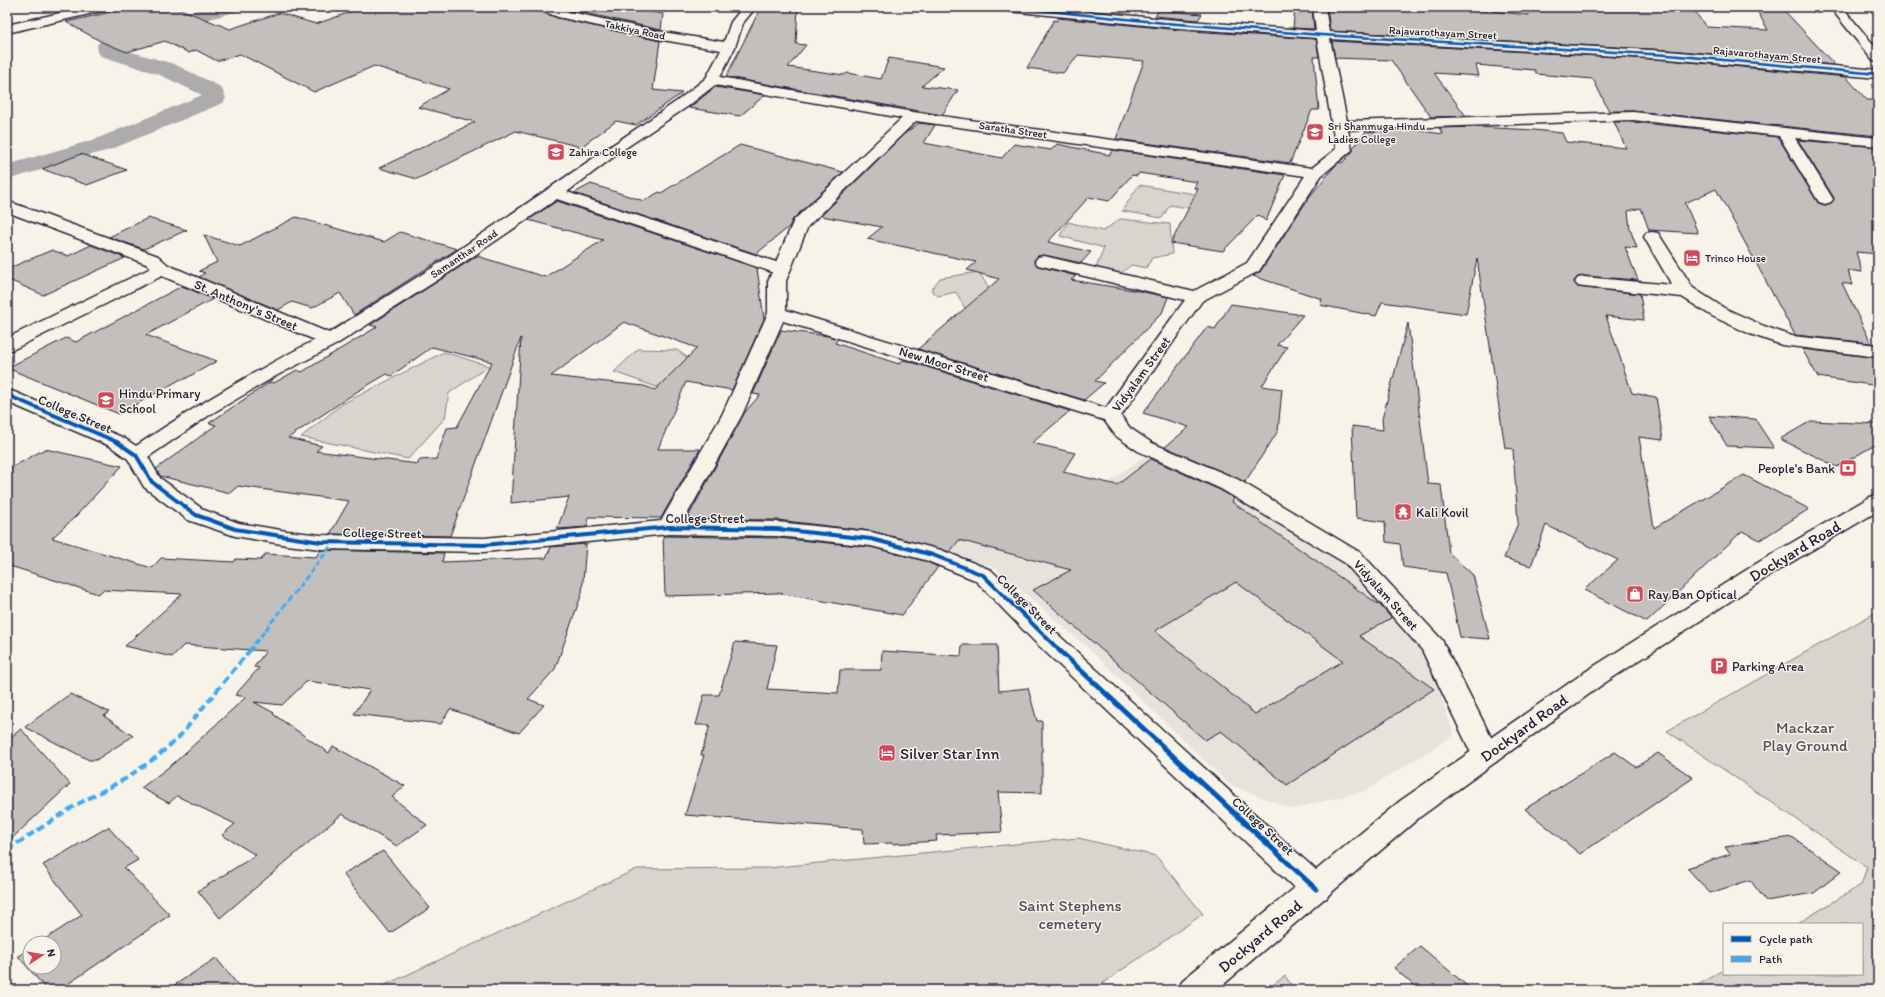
<svg xmlns="http://www.w3.org/2000/svg" width="1885" height="997" font-family="Itim,sans-serif">
	<rect width="100%" height="100%" fill="#f7f3e8"/>
	<filter id="ink" filterUnits="userSpaceOnUse"><feTurbulence type="fractalNoise" baseFrequency=".025" numOctaves="2"/><feDisplacementMap in="SourceGraphic" scale="8" xChannelSelector="R" yChannelSelector="G"/><feConvolveMatrix kernelMatrix="1 2 1 2 8 2 1 2 1" color-interpolation-filters="sRGB"/></filter>
	<g filter="url(#ink)">
		<path fill="#e7e3db" d="M1146,454l83,35 115,72 79,82 31,92 -89,56 -73,18 -62,-24 -138,-133 -96,-84 -124,-39 212,-27z"/>
		<g fill="#d8d5cf" stroke="#7d7c85">
			<path d="M1139,185l68,11 -7,14 -30,-5 -8,13 -40,-7z"/>
			<path d="M1120,219l50,5 2,30 -20,4 -6,10 -15,-3 -12,10 -23,-7 8,-20 -44,-12 8,-14 35,9z"/>
			<path d="M979,272l9,15 25,-1 -45,28 -12,-22 -18,4 -7,-6 9,-12z"/>
			<path d="M638,349l39,1 14,10 -26,30 -51,-18z"/>
			<path d="M444,352l45,14 -40,27 -4,25 -37,41 -107,-22 41,-33z"/>
			<path d="M1878,611v379h-188l34,-21v5h138v-50h-65l64,-39 6,-18 -200,-136z"/>
			<path d="M1078,838l78,18 47,58 -110,76h-719l263,-121 130,-1z"/>
			<path d="M1285,976l10,14h-29z"/>
		</g>
		<g fill="none" stroke-linecap="round" stroke-linejoin="round">
			<path fill="#aeabad" fill-rule="evenodd" d="M210,7h31l-3,4 -108,31 -12,6 56,16 47,23 5,11 -3,5 -111,46 -105,31v-15l89,-26 106,-44 -44,-21 -57,-18 -3,-4 -1,-7c9,-14 92,-32 113,-38z"/>
		</g>
		<g fill="#c2bfbd" stroke="#22223b" fill-rule="evenodd">
			<path d="M134,7h41l55,22 49,-16 37,11 49,-17h172l2,4 19,7 102,23 -7,49 29,3 -46,32 -20,-4 -35,26 -65,-16 -99,48 -38,-11 96,-46 -57,-15 31,-18 -75,-23 -60,26 -74,-38 -23,7 -21,-11 -7,3 -24,-12 -38,11 -25,-10 -36,-20z"/>
			<path d="M559,7h69l35,7 -2,16z"/>
			<path d="M761,7h37l-2,37 10,1 -18,22 56,8 3,-2 34,6 8,-21 55,9 -22,19 36,4 -16,25 -216,-38z"/>
			<path d="M1295,7h17l2,22 -21,-1z"/>
			<path d="M1327,7h123l79,8 -3,-8h136l31,2 13,18 62,3 -13,-23h26l54,58 -167,-15 -338,-19z"/>
			<path d="M1159,10l43,4 -4,6 -43,-4z"/>
			<path d="M1058,18l133,13 125,8 3,18h-5l5,53h-7l-22,53 -174,-24 28,-78 -66,-6 -15,18 -36,-5 27,-48 3,1z"/>
			<path d="M1332,41l336,19 178,17 21,23h11v36l-245,-25h-24l-16,-32 -57,-5 -1,-4 -59,-5 3,11 -45,-3 32,43 -35,1 -40,-57 -56,-2z"/>
			<path d="M715,87l50,8 -25,21 -51,-8z"/>
			<path d="M1614,122h19l145,15 40,66 7,2 6,-2 3,-5 -36,-58 80,7v107l-22,-2 6,20 -14,-2 4,15 -10,-2 29,60 -76,-8 -79,-146 -31,14 13,30 -49,-3 -8,-22 -13,3 2,18 7,19 -12,-1 13,33 -54,-4 -6,1 -4,4 4,6 62,7 4,26 -38,-4 26,77 24,4 7,43 -24,-3 15,91 90,-53 65,34 -49,31 -18,-9 -95,91 -63,-32 34,-30 -72,-35 -15,41 -27,-8 14,-35 -5,-74 -8,-1 -28,-190 -11,56 -84,-12 -6,14 -56,-11 2,-6 -69,-23 7,-4 50,-76 24,-29 5,-5 3,1 11,-12v-3l13,-17 9,1v-1l31,-2 37,5 -4,-6 37,-1 58,3 28,3 4,9 60,6z"/>
			<path d="M919,123l16,2 -11,18 78,15 12,-14 37,6 6,-6 53,11 2,-5 173,25 -19,46 -8,-6 -35,36 -52,-8 27,-54 -4,-1 3,-6 -58,-9 -2,3 -5,-1 -23,26 -20,-4 -41,45 43,10 -10,11 -37,-8 -6,1 -4,5 4,5 38,10 -5,4 68,11 29,6 -6,16 -67,68 9,2 -20,17 -166,-51 81,-70 -32,-9 9,-8 -109,-23 15,-12 -61,-11 83,-82z"/>
			<path d="M740,145l103,27 -50,47 -4,8 -33,27 -182,-61 17,-9 53,17 15,-9 2,1z"/>
			<path d="M81,154l46,16 -40,15 -45,-16z"/>
			<path d="M557,201l200,67 7,51 -32,71 -46,-8 -28,67h42l-39,69 -73,-1 -1,10 -30,2 12,-32 -58,6 10,-165 -71,198 -120,-2 19,-33 -111,-15 -8,7 -70,-17 -4,-7 60,-44 -7,-2 61,-41 4,1 23,-13 5,2 75,-45 -7,-2 107,-69 68,21 58,-37 -75,-20zM624,322l73,26 -42,42 -11,-4 -93,-10zM432,347l60,15 -35,65 -10,1 -11,31 -17,1 -1,4 -102,-13 6,-5 -34,-8 70,-47 29,-17 4,2z"/>
			<path d="M296,217l88,25 16,-10 57,17 -103,66 -14,-22 -28,15 -20,-6 -14,8 -79,-33 6,-4 -6,-2 18,-9 -13,-27 36,11z"/>
			<path d="M148,218l39,12 -43,19 -35,-12z"/>
			<path d="M91,245l34,13 -82,37 -36,-16v-10l45,-19 16,6z"/>
			<path d="M182,286l31,13 -67,36 71,26 -34,19 -2,-1 -62,35 -112,-46 59,-30 10,4z"/>
			<path d="M1231,304l72,11 -26,30 10,2 -25,39 20,3 -4,42 -33,51 -80,-35 24,-20 -46,-14 64,-86 8,2z"/>
			<path d="M1408,323l20,161 13,1 8,68 24,22 17,64 -30,-2 -14,-64 -43,-6 -3,-23 -14,-2 -1,-20 -29,-4 -4,-92 31,4 -1,-11z"/>
			<path d="M781,330l47,6 10,3 -3,4 64,21 5,-4 166,51 -38,32 43,10 -12,19 54,13 34,-26 69,31 14,8 -2,4 149,104 10,12 -32,18 75,53 -147,96 -66,-54 -16,9 -172,-150 38,-20 -112,-30 -9,12 -79,-21 -94,-11 -90,-1 58,-107 15,-17 -7,-1zM1236,582l107,79 -88,53 -100,-83z"/>
			<path d="M1802,349l76,9v28l-60,-9z"/>
			<path d="M1709,416l46,3 19,29 -47,-2z"/>
			<path d="M1811,421l67,3v19l-41,24 -57,-28z"/>
			<path d="M45,449l77,17 -47,51 -23,21 100,30 9,-10 73,4 2,-3 25,1 4,-6 51,3 4,-7 124,3 -2,9 104,-4 5,-11 35,-3 -4,49 -27,76 -27,30 16,6 -25,28 -69,-24 -9,15 -87,-10 16,-24 -63,-9 -25,24 -28,-3 20,11 -1,1 56,39 4,-7 72,40 -13,11 35,28 -30,21 -55,-32 -122,104 -22,-27 58,-36 -34,-20 13,-11 -58,-28 -8,7 -28,-15 33,-25 72,-66 -11,-2 24,-27 -5,-1 12,-16 -82,-6 -12,12 -47,-11 57,-52 -79,-4 -5,4 -91,-29v-95z"/>
			<path d="M663,536l114,2 94,9 54,14 13,6 -36,48 -124,-22 -113,3z"/>
			<path d="M735,642l42,3 -10,44 71,4 2,-23h41l1,-19 79,5 1,-11h35l2,46 29,-3 9,33h5v72l-44,-1 4,40 -66,3 1,6 -45,3v-1l-28,1 -1,-15 -178,-14 19,-60h-3l9,-30h-14l8,-30h15z"/>
			<path d="M70,694l39,18 -5,4 29,20 -37,24h-7l-64,-33z"/>
			<path d="M21,729l49,55 -63,59v-103z"/>
			<path d="M1615,752l21,15 22,-14 35,25 -113,76 -55,-45z"/>
			<path d="M108,827l30,33 -14,8 46,47 -111,75h-12l-29,-34 12,-7v18h24v-24h-15l43,-28 -39,-50z"/>
			<path d="M1792,837l50,34 -28,22 -48,8 -16,-21 -40,13 -23,-25 43,-14 -5,-7z"/>
			<path d="M383,851l47,57 -40,25 -47,-59z"/>
			<path d="M1420,946l52,44h-53l-25,-22z"/>
			<path d="M216,958l26,32h-75z"/>
		</g>
		<g fill="none" stroke-linecap="round" stroke-linejoin="round">
			<defs>
				<g id="minor">
					<path d="M538,7h17l11,4 91,20 67,11 7,-20 12,-15h13l-13,16 -8,24 -15,30 193,35 399,56 24,-19 -19,-111 -152,-11 -157,-16 -6,-4h42l121,12 151,12 -3,-24h12l4,25 339,19 210,19v8l-210,-19 -338,-20 17,82 286,-9 245,26v8l-83,-8 38,61 -2,3 -6,2 -6,-2 -2,-3 -38,-63 -146,-16 -285,10 4,20 -31,26 -62,95 -57,30 -81,115 9,12 22,15 85,36 124,74 81,87 3,6 55,109 -4,7 -10,3 -10,-3 -4,-7 -50,-105 -77,-87 -124,-74 -83,-38 -22,-15 -12,-16 -321,-99 -41,94 -58,105 93,2 94,10 70,18 50,20 62,60 274,250 4,9 -4,9 -11,3 -11,-3 -270,-256 -60,-62 -50,-20 -54,-14 -94,-10 -108,-2 -185,18 -163,-3 -34,-4 -52,-9 -47,-16 -44,-33 -16,-28 -18,-13 -103,-44v-13l117,49 12,8c58,-39 117,-74 179,-106l-153,-64 -148,73 -7,2v-13l144,-70 -5,-4 -139,-52v-11l151,55 10,9 161,68 106,-67 242,-165 29,-23 15,-28 -64,-11 -99,-22 -18,-7zM715,85l187,33 -108,102 -18,42 -209,-70 57,-43 63,-42zM916,121l389,55 -58,87 -53,28 -150,-35 -6,1 -3,4 3,4 147,35 -79,108 -320,-98v-29l22,-55zM557,199l215,73 -4,9v32l-46,102 -61,106 -177,17 -163,-3 -34,-4 -48,-8 -35,-13 -44,-32 -12,-21 63,-43 63,-37 63,-33 110,-70z"/>
					<path d="M1652,232l6,1 35,55 31,20 40,18 28,10 86,9v12l-96,-12 -32,-11 -38,-18 -30,-19 -98,-10 -6,-1 -3,-4 3,-4 6,-1 88,8 -28,-48 2,-4z"/>
				</g>
				<g id="major">
					<path d="M87,7h22l-2,3 -100,23v-8z"/>
					<path d="M1830,7h12l36,43v12l-5,-1z"/>
					<path d="M1878,495v16l-103,61 -172,112 -183,133 -203,173h-39l5,-10 217,-179 185,-129 174,-110 111,-65z"/>
				</g>
			</defs>
			<use href="#minor" stroke="#22223b" stroke-width="3"/>
			<use href="#major" stroke="#22223b" stroke-width="3"/>
			<use href="#minor" fill="#f7f3e8" fill-rule="evenodd"/>
			<use href="#major" fill="#f7f3e8" fill-rule="evenodd"/>
			<path stroke="#3fa9f5" stroke-width="3" stroke-dasharray="6 3" stroke-linecap="butt" d="M249,651l85,-109"/>
			<path stroke="#3fa9f5" stroke-width="4" stroke-dasharray="8 4" stroke-linecap="butt" d="M7,850l69,-45 49,-26 33,-23 22,-20 70,-86"/>
			<defs>
				<path id="cycleway-far2" d="M1008,7l157,16 157,12 346,20 210,19"/>
				<path id="cycleway-far1" d="M7,395l110,47 19,13 16,27 44,33 39,14 86,13 163,3 185,-18 108,2 94,10 62,16 50,20 77,76"/>
				<path id="cycleway" d="M1059,650l257,239"/>
			</defs>
			<use href="#cycleway-far2" stroke="#f7f3e8" stroke-width="4"/>
			<use href="#cycleway-far1" stroke="#f7f3e8" stroke-width="6"/>
			<use href="#cycleway" stroke="#f7f3e8" stroke-width="8"/>
			<use href="#cycleway-far2" stroke="#0057b8" stroke-width="2.5"/>
			<use href="#cycleway-far1" stroke="#0057b8" stroke-width="4"/>
			<use href="#cycleway" stroke="#0057b8" stroke-width="5"/>
		</g>
	</g>
	<defs>
		<symbol id="school-square" viewBox="-11 -11 22 22"><rect x="-9" y="-9" width="18" height="18" rx="4" fill="#d1495b" stroke="#f7f3e8"/><path d="M0-5L7-2L0 1L-7-2ZM-4 1L0 2.5L4 1V4Q0 6-4 4Z" fill="#fff"/></symbol>
		<symbol id="hotel-square" viewBox="-11 -11 22 22"><rect x="-9" y="-9" width="18" height="18" rx="4" fill="#d1495b" stroke="#f7f3e8"/><path d="M-6-4.5h1.5V1H6V5H4.5V3h-9V5H-6ZM-4 0a1.8 1.8 0 1 1 3.6 0ZM.5 0V-2.5h3Q6-2.5 6 0Z" fill="#fff"/></symbol>
		<symbol id="bank-square" viewBox="-11 -11 22 22"><rect x="-9" y="-9" width="18" height="18" rx="4" fill="#d1495b" stroke="#f7f3e8"/><path d="M-6-4H6V4H-6ZM0-2.3a2.3 2.3 0 1 0 0 4.6a2.3 2.3 0 1 0 0-4.6Z" fill="#fff"/></symbol>
		<symbol id="temple-square" viewBox="-11 -11 22 22"><rect x="-9" y="-9" width="18" height="18" rx="4" fill="#d1495b" stroke="#f7f3e8"/><path d="M0-6L5-2H3V0L6.5 2.5H4V6H1.5V3h-3V6H-4V2.5H-6.5L-3 0V-2H-5Z" fill="#fff"/></symbol>
		<symbol id="shop-square" viewBox="-11 -11 22 22"><rect x="-9" y="-9" width="18" height="18" rx="4" fill="#d1495b" stroke="#f7f3e8"/><path d="M-5-2.5h2.3a2.7 3.5 0 0 1 5.4 0H5L5.5 6h-11ZM-1.5-2.5h3a1.5 2.3 0 0 0-3 0Z" fill="#fff"/></symbol>
		<symbol id="parking-square" viewBox="-11 -11 22 22"><rect x="-9" y="-9" width="18" height="18" rx="4" fill="#d1495b" stroke="#f7f3e8"/><path d="M-3.5-5.5H1a3.5 3.5 0 0 1 0 7H-1V5.5H-3.5ZM-1-3.4V-.6H.8a1.4 1.4 0 0 0 0-2.8Z" fill="#fff"/></symbol>
	</defs>
	<g fill-rule="evenodd">
		<use href="#school-square" x="1305" y="122" width="20" height="20"/>
		<use href="#school-square" x="546" y="142" width="20" height="20"/>
		<use href="#hotel-square" x="1682" y="248" width="20" height="20"/>
		<use href="#school-square" x="96" y="390" width="20" height="20"/>
		<use href="#bank-square" x="1838" y="458" width="20" height="20"/>
		<use href="#temple-square" x="1393" y="502" width="20" height="20"/>
		<use href="#shop-square" x="1625" y="584" width="20" height="20"/>
		<use href="#parking-square" x="1709" y="656" width="20" height="20"/>
		<use href="#hotel-square" x="877" y="743" width="20" height="20"/>
	</g>
	<g text-anchor="middle" dominant-baseline="central" stroke-width="3" stroke-linejoin="round" paint-order="stroke">
		<g font-size="11" fill="#22223b" stroke="#f7f3e8">
			<text transform="translate(635 30) rotate(12)">Takkiya Road</text>
			<text transform="translate(1443 33) rotate(3)">Rajavarothayam Street</text>
			<text transform="translate(1767 55) rotate(5)">Rajavarothayam Street</text>
			<text transform="translate(1013 130) rotate(8)">Saratha Street</text>
			<text transform="translate(464 254) rotate(-34)">Samanthar Road</text>
		</g>
		<g font-size="11" fill="#22223b" stroke="#f7f3e8" text-anchor="start">
			<text x="1328" y="126">Sri Shanmuga Hindu<tspan x="1328" dy="13">Ladies College</tspan></text>
			<text x="569" y="152">Zahira College</text>
			<text x="1705" y="258">Trinco House</text>
		</g>
		<g font-size="13" fill="#22223b" stroke="#f7f3e8">
			<text transform="translate(246 305) rotate(23)">St. Anthony's Street</text>
			<text transform="translate(944 364) rotate(17)">New Moor Street</text>
			<text transform="translate(1141 374) rotate(-54)">Vidyalam Street</text>
			<text transform="translate(75 414) rotate(23)">College Street</text>
			<text x="705" y="518">College Street</text>
			<text transform="translate(382 533) rotate(1)">College Street</text>
			<text transform="translate(1386 595) rotate(48)">Vidyalam Street</text>
			<text transform="translate(1027 604) rotate(45)">College Street</text>
			<text transform="translate(1263 826) rotate(43)">College Street</text>
		</g>
		<g font-size="13" fill="#22223b" stroke="#f7f3e8" text-anchor="start">
			<text x="119" y="393">Hindu Primary<tspan x="119" dy="15">School</tspan></text>
			<text x="1835" y="468" text-anchor="end">People's Bank</text>
			<text x="1416" y="512">Kali Kovil</text>
			<text x="1648" y="594">Ray Ban Optical</text>
			<text x="1732" y="666">Parking Area</text>
		</g>
		<g font-size="16" fill="#22223b" stroke="#f7f3e8">
			<text transform="translate(1795 551) rotate(-31)">Dockyard Road</text>
			<text transform="translate(1524 728) rotate(-36)">Dockyard Road</text>
			<text transform="translate(1260 936) rotate(-40)">Dockyard Road</text>
		</g>
		<g font-size="16" fill="#504f60" stroke="#f7f3e8">
			<text x="1805" y="727">Mackzar<tspan x="1805" dy="18">Play Ground</tspan></text>
			<text x="1070" y="905">Saint Stephens<tspan x="1070" dy="18">cemetery</tspan></text>
		</g>
		<g font-size="16" fill="#22223b" stroke="#f7f3e8" text-anchor="start">
			<text x="900" y="753">Silver Star Inn</text>
		</g>
	</g>
	<rect width="1885" height="997" fill="none" stroke="#f7f3e8" stroke-width="24"/>
	<rect x="12" y="12" width="1861" height="973" fill="none" stroke="#22223b" stroke-width="1.5" filter="url(#ink)"/>
	<rect x="1723" y="923" width="140" height="52" fill="#f7f3e8" stroke="#a29fa3"/>
	<rect x="1731" y="936" width="20" height="6" fill="#0057b8" stroke="#a29fa3"/>
	<text x="1759" y="943" font-size="12" fill="#22223b">Cycle path</text>
	<rect x="1731" y="956" width="20" height="6" fill="#3fa9f5" stroke="#a29fa3"/>
	<text x="1759" y="963" font-size="12" fill="#22223b">Path</text>
	<g transform="translate(42 955) rotate(78)"><circle r="19" fill="#f7f3e8" stroke="#a29fa3"/>
	<path d="M0-3L7 15L0 10L-7 15Z" fill="#d1495b"/>
	<text y="-6" font-size="11" font-weight="bold" text-anchor="middle" fill="#22223b">N</text>
	</g>
</svg>
